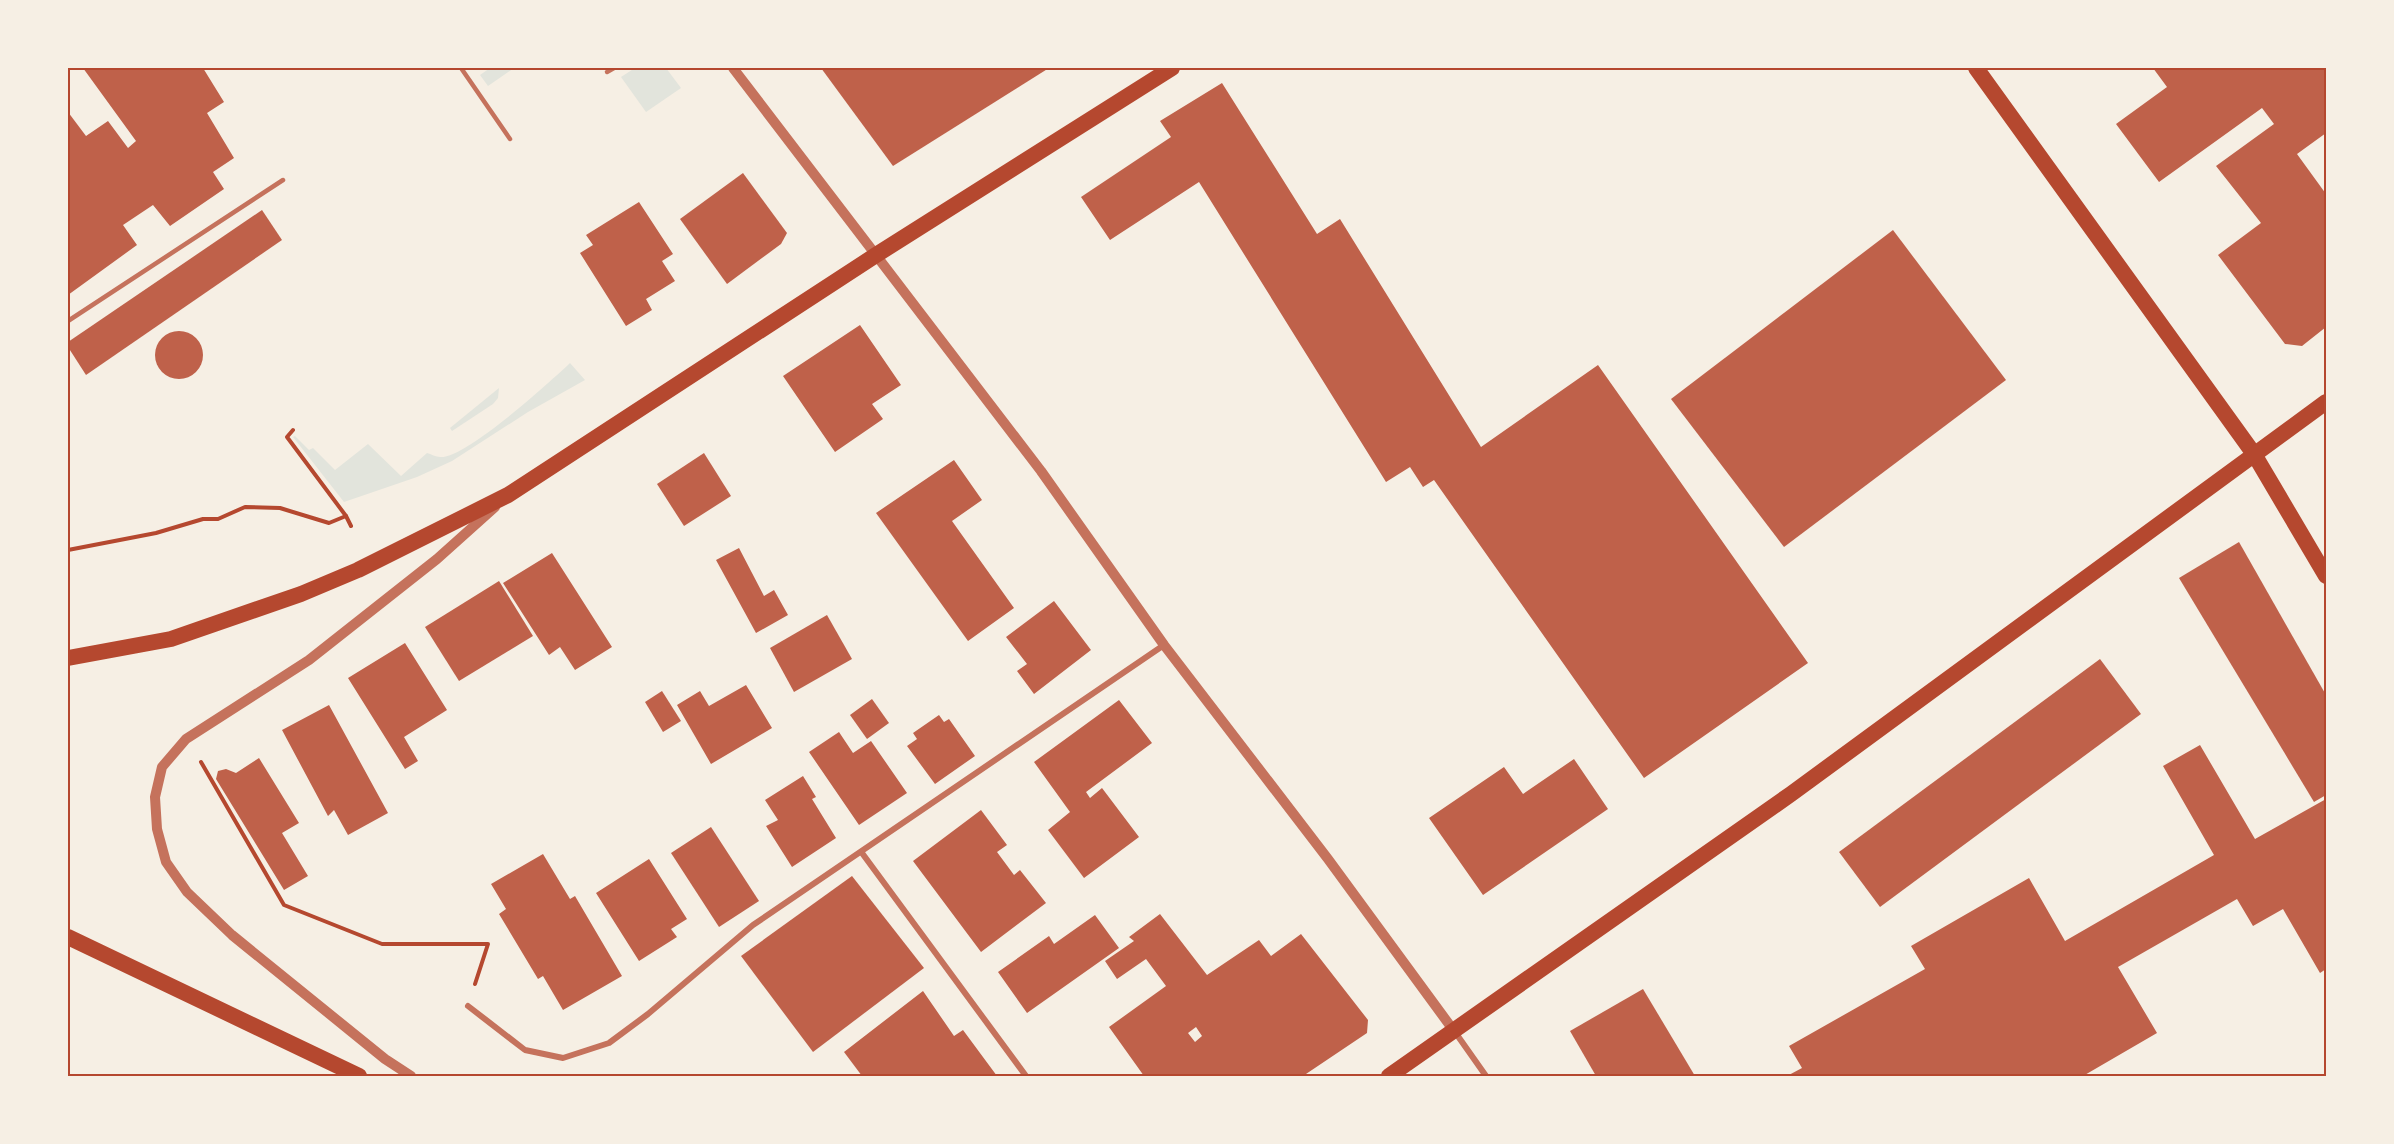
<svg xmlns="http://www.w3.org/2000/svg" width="2394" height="1144" font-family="'Work Sans',sans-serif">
	<rect width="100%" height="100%" fill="#f6efe4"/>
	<g fill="#e2e4dc">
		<path d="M490,68h24l-26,18 -8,-11z"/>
		<path d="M635,68h31l15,20 -35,24 -25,-35z"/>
		<path d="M570,363l15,17 -57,32 -76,49 -35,16 -73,25 -51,-65 2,-1 14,14 4,-2 22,22 33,-26 33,32 26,-23c4,1 9,4 13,4 25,2 110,-75 130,-94z"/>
		<path d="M499,388l-1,10 -5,6 -41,27 -2,-3z"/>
	</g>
	<g fill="#bf614a" fill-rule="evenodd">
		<path d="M83,68h120l21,34 -17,11 27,45 -21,14 11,17 -54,37 -17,-21 -30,20 14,20 -69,50v-183l18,24 22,-15 20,27 8,-7z"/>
		<path d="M821,68h228l-156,98z"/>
		<path d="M2153,68h173v65l-29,21 29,40v133l-24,19 -17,-2 -67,-89 43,-32 -45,-57 58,-42 -12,-16 -103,74 -43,-58 51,-37z"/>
		<path d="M1222,83l95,151 23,-15 141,228 117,-82 210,298 -164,115 -210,-298 -11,7 -13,-20 -24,15 -187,-300 -89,58 -29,-43 90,-60 -11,-16z"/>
		<path d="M743,173l44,60 -6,11 -54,40 -47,-65z"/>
		<path d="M639,202l34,52 -11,7 13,20 -29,18 6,11 -26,16 -46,-73 13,-8 -7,-10z"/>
		<path d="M262,210l20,30 -196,135 -18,-28v-5z"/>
		<path d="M1893,230l113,150 -222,167 -113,-148z"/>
		<path d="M860,325l41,60 -29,19 11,15 -48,33 -52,-76z"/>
		<circle cx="179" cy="355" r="24"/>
		<path d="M704,453l27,43 -47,30 -27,-42z"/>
		<path d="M954,460l28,40 -30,21 62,87 -46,33 -92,-128z"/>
		<path d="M2239,542l87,153v100l-12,7 -135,-224z"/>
		<path d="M739,548l25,48 10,-6 14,25 -32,18 -40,-73z"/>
		<path d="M552,553l60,94 -37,23 -15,-23 -11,8 -46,-72z"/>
		<path d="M499,581l34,55 -74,45 -34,-54z"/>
		<path d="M1054,601l37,49 -57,44 -17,-23 10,-7 -21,-27z"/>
		<path d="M827,615l25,44 -58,33 -24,-44z"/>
		<path d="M405,643l42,67 -43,27 14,24 -13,8 -57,-91z"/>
		<path d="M2100,659l41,55 -261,193 -41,-55z"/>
		<path d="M746,685l26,43 -61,36 -34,-59 23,-14 9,15z"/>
		<path d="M662,691l19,30 -18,11 -18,-30z"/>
		<path d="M872,699l17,24 -22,16 -17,-24z"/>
		<path d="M1119,700l33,43 -66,49 4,6 12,-10 37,49 -55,41 -36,-48 22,-18 -36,-50z"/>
		<path d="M329,705l59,108 -40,22 -14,-25 -6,6 -46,-86z"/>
		<path d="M939,715l5,7 5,-3 26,37 -40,28 -28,-38 10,-7 -4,-6z"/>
		<path d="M839,732l14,21 18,-12 36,52 -48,32 -50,-73z"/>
		<path d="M2200,745l55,94 71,-40v170l-6,4 -37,-64 -30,17 -16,-27 -119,68 39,66 -74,43h-296l15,-8 -13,-22 136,-77 -14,-23 118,-68 36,63 149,-86 -51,-89z"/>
		<path d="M259,758l40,65 -17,10 26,43 -24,14 -68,-111 2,-8 8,-2 10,4z"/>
		<path d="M1574,759l34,50 -125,86 -54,-77 75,-51 19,27z"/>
		<path d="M803,776l13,21 -4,2 24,39 -44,29 -26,-41 12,-6 -13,-20z"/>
		<path d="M981,810l26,35 -10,7 17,23 6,-5 26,33 -65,49 -68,-91z"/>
		<path d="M711,827l48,74 -40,26 -48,-74z"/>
		<path d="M543,854l27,45 5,-3 47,80 -59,34 -20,-34 -5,3 -39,-65 7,-5 -15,-25z"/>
		<path d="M649,859l38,60 -16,10 6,8 -38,24 -43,-68z"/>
		<path d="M852,876l72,92 -111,84 -72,-96z"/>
		<path d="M1160,914l47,61 52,-35 12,16 30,-22 67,86 -1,13 -64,43h-159l-35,-49 57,-41 -20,-27 -29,20 -12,-18 29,-20 -5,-4zM1196,1027l6,9 -7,6 -7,-9z"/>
		<path d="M1095,915l24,33 -92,65 -29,-41 51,-36 5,8z"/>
		<path d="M1643,989l52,87h-99l-26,-45z"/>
		<path d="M923,991l31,45 9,-6 34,46h-92l-2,-2 -3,2h-38l-18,-24z"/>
	</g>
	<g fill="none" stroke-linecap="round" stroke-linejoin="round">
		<g stroke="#b5482f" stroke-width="4">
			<path d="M293,430l-6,7 59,79 5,10"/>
			<path d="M68,550l88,-17 47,-14h15l27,-12 35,1 49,15 17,-7"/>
			<path d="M201,762l83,143 98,39h106l-13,40"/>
		</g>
		<g stroke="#c5725c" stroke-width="4.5">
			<path d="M461,68l49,71"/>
			<path d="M607,72l7,-4"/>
			<path d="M68,321l215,-141"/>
		</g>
		<g stroke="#c5725c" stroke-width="6">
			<path d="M862,853l164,223"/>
			<path d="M468,1006l57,44 38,8 46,-15 39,-29 105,-89 411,-280"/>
			<path d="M1455,1032l31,44"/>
		</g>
		<g stroke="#c5725c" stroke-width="10">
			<path d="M733,68l308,403 123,174 164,214 126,172"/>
			<path d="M411,1076l-26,-17 -153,-124 -45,-43 -21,-30 -9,-33 -2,-32 7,-30 24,-28 123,-79 128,-101 58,-52"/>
		</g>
		<g stroke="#b5482f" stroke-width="16">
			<path d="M1976,68l278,386 72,122"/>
			<path d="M68,658l103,-19 130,-45 57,-24 150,-75 368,-240 296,-187"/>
			<path d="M68,937l291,139"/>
			<path d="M1389,1076l402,-282 535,-392"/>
		</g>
	</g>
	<rect width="2394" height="1144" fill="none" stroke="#f6efe4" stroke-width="138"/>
	<rect x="69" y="69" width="2256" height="1006" fill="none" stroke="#b5482f" stroke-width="2"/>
</svg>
